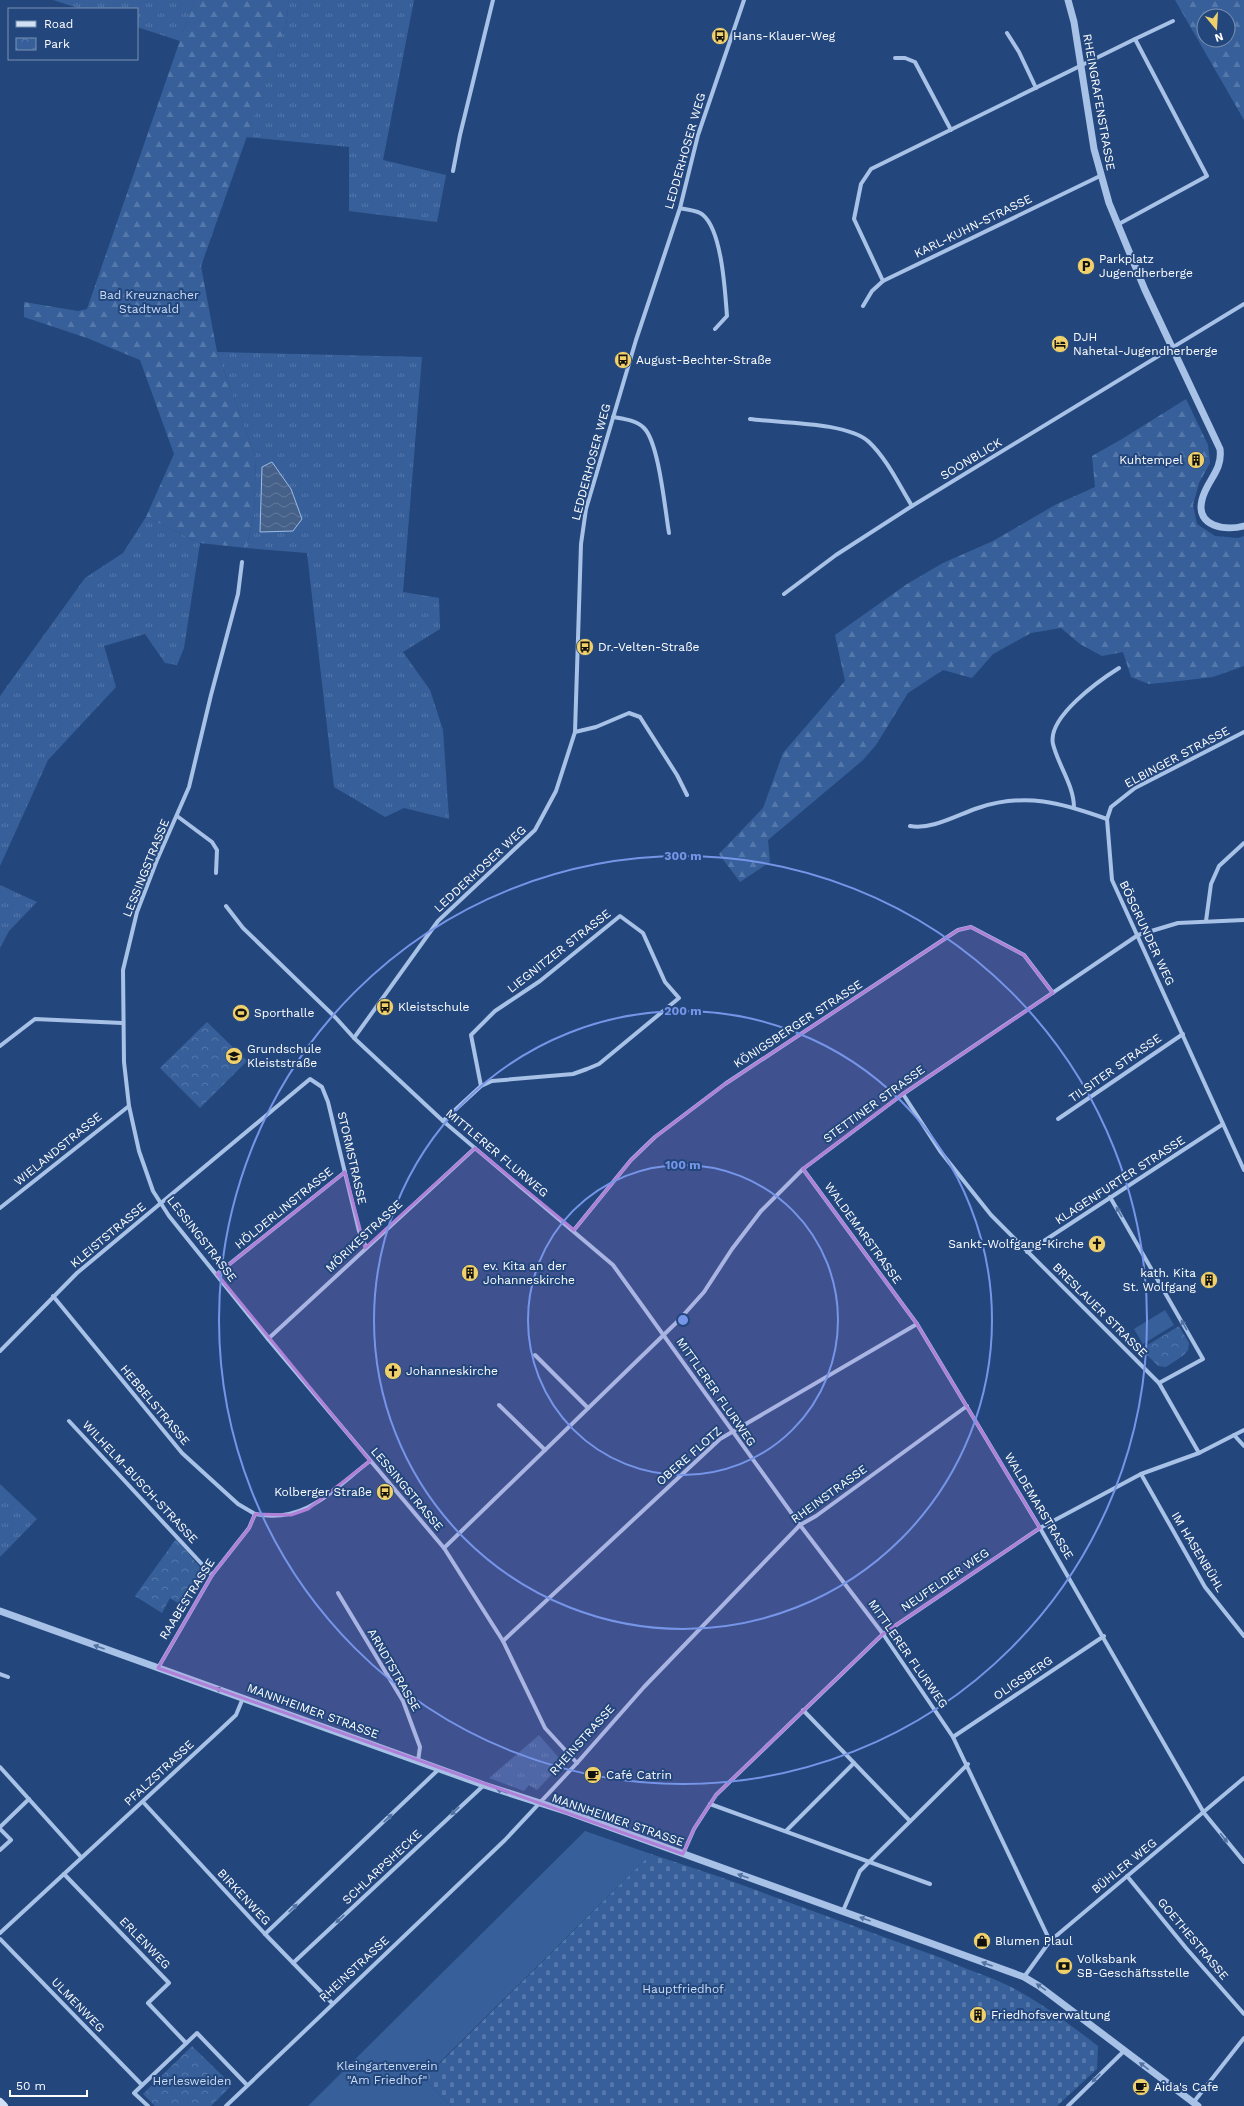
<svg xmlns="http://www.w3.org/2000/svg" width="1244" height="2106" font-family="'Work Sans',sans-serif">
	<defs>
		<pattern id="grass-tufts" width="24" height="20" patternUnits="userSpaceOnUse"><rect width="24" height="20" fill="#37609b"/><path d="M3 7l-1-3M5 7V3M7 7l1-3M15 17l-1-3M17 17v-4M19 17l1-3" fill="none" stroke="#5578aa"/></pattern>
		<pattern id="forest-firs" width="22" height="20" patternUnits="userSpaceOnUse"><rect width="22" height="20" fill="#37609b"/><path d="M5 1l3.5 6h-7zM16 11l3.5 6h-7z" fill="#5578aa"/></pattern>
		<pattern id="cemetery-stones" width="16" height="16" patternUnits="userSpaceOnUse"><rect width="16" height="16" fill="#37609b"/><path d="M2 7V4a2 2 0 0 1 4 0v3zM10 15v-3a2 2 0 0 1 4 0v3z" fill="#5578aa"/></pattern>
		<pattern id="park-crowns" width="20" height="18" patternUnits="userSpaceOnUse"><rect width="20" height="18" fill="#37609b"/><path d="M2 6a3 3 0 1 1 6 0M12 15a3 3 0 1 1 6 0" fill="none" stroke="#5578aa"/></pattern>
		<pattern id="water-waves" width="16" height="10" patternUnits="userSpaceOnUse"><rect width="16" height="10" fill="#466189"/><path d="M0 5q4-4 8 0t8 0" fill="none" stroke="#62799b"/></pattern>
	</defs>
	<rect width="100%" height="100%" fill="#23477d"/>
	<g fill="url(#grass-tufts)">
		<path d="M53,0h141l-14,41 -43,-14v-18h-56z"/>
		<path d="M289,0h125l-31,160 63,15 -9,47 -88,-11v-64l-103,-10 40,-111z"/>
		<path d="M217,352l205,5 -19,235 36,6 1,31 -37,23 27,38 13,40 6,89 -45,-11 -19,9 -51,-30 -27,-234 -61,-5 8,-33 2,-57z"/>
		<path d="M146,517l54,26 -16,105 -7,17 -12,-2 -20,-29 -41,12 12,41 -68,73 -48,106v-170l85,-118 38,-25z"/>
		<path d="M0,885l37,17 -28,29 -9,17z"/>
		<path d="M0,1484l37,35 -37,38z"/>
		<path d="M539,1735l20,23v9l-22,23 -8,-5 -5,6 -35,-13z"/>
	</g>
	<g fill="url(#forest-firs)" fill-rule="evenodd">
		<path d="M194,0h95l-3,26 -85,240 16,86 39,106 -2,57 -8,33 -46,-5 -54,-26 28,-63 -34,-94 -53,-22 -63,-21v-15l54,9 9,-2z"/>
		<path d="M1175,0h69v120zM1204,16h24v24h-24z"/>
		<path d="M1186,399l22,46 2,18 -11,20 -6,22 4,19 18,12 23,2 6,-2v130l-31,11 -34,4 -30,3 -18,-7 -8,-25 -21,4 -22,-12 -19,-16 -30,5 -38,21 -21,24 -29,-8 -35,23 -32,52 -13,15 -95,80 2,22 -30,20 -21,-28 44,-46 20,-55 62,-72 -10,-46 72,-51 36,-21 50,-22 62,-36 40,-18 -3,-31 30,-17z"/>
	</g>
	<path fill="url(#cemetery-stones)" d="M651,1854l69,23 224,82c21,11 44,16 65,27 32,16 60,38 89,60l-1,23 -40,37h-606l-31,-31 20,-12z"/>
	<g fill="url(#park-crowns)">
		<path d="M207,1022l40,39 -47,47 -40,-40z"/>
		<path d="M1179,1326l10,17 -1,7 -4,5 -18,12 -8,-1 -17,-17z"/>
		<path d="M176,1539l28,33 -20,35 -14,-9 -8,15 -27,-17z"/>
		<path d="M192,2046l40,39 -21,21h-56l-12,-12z"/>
	</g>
	<g fill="#37609b">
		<path d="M1165,1310l9,15 -31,19 -9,-15z"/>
		<path d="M585,1831l66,23 -212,209 -19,12 31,31h-143z"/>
	</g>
	<path fill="url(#water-waves)" stroke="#9cbce7" d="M272,462l19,27 11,30 -9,12 -33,1 2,-65z"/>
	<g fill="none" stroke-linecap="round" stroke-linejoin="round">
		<g stroke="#a8c1e6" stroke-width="4">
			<path d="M1007,33l12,19 17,36"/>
			<path d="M1135,39l38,-18"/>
			<path d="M895,58h10l10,4 36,68"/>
			<path d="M453,171l7,-36 33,-135"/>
			<path d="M680,208c6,2 18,2 23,7 19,16 22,76 24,101l-12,13"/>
			<path d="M883,281l-29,-62 7,-35 10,-15 264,-130 72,137 -90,49"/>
			<path d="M863,306l9,-15 11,-10 217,-105"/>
			<path d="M613,417c11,2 23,3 31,11 15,15 21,82 25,105"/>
			<path d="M750,419c30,4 98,3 119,23 18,17 30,43 43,64"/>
			<path d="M242,562l-4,32 -27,101 -22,92 -32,73 -20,52 -14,58 1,92 5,44 10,45 14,40 16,25 99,123 176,209 59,93 42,87 32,35"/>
			<path d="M784,594l52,-39 76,-49 332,-202"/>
			<path d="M575,732l21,-5 33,-14 11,4 37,58 10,20"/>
			<path d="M1074,808c0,-23 -16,-43 -21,-64 -6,-27 47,-64 66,-76"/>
			<path d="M177,816l35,26 5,8 -1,23"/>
			<path d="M1107,819l5,61 132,290"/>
			<path d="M1107,819l4,-12 24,-19 109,-56"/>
			<path d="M910,826c22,4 47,-11 68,-18 47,-16 84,-5 129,11"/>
			<path d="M226,906l17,22 92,89 19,21 89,83 170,144 187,260 83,109 70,103 97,204"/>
			<path d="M1206,921l5,-37 8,-18 25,-23"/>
			<path d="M354,1038l84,-117 97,-91 21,-39 19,-59 6,-188 5,-35 50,-169 44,-132 18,-73 46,-135"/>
			<path d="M0,1046l35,-27 87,4"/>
			<path d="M903,1094l37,57 51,64 168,168 40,70"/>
			<path d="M1058,1119l125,-85"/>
			<path d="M443,1121l38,-35 11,-5 81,-7 14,-5 12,-5 80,-66 -14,-16 -22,-49 -23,-17 -80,65 -45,30 -24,24 10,51"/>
			<path d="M803,1169l114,155 123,204 164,285 40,49"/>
			<path d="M1110,1197l93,162 -44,24"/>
			<path d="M0,1208l129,-102"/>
			<path d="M574,1230l57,-70 24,-23 70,-53 233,-154 13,-3 53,28 29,38"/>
			<path d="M1027,1252l196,-128"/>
			<path d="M217,1274l128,-102"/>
			<path d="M53,1296l129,157 56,51 17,10"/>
			<path d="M268,1339l207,-191"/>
			<path d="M0,1351l77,-78 233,-194 12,8 6,15 31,129 7,16"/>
			<path d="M535,1355l53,53"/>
			<path d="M499,1405l46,45"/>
			<path d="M69,1421l143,154"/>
			<path d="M1234,1435l10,11"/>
			<path d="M1141,1474l64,113 39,49"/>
			<path d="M444,1548l234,-227 26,-29 28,-43 29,-38 42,-42 100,-75 235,-159 40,-12 66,-3"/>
			<path d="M338,1593l65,108 17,46 -2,14"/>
			<path d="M503,1641l217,-202 197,-115"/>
			<path d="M158,1668l54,-93 37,-47 6,-14c51,10 78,-25 115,-53"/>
			<path d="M0,1674l8,3"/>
			<path d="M803,1710l107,111"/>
			<path d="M953,1737l151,-101"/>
			<path d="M0,1767l81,90"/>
			<path d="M143,1802l122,132 67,69"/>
			<path d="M710,1804l220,80"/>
			<path d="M0,1827l29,-28"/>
			<path d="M0,1829l11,11 -11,10"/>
			<path d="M786,1831l68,-68"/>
			<path d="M683,1854l11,-25 22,-34 167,-161 157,-106 101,-54 58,-21 45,-23"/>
			<path d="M64,1874l105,109 -21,20 38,40"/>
			<path d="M1127,1876l59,72 58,66"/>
			<path d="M843,1911l17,-40 108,-107"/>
			<path d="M0,1933l220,-203 16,-15 7,-17"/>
			<path d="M265,1934l174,-165"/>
			<path d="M0,1939l142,146"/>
			<path d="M293,1963l191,-178"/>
			<path d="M1024,1977l26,-36 194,-163"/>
			<path d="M1193,2103l51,-65"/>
			<path d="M148,2106l-14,-13 63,-60 50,52"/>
			<path d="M226,2106l279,-266 72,-77 67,-76 156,-162 16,-9 151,-110"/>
			<path d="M1068,2106l56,-55"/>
		</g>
		<g stroke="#a8c1e6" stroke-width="7">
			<path d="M1068,0l6,22 20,127 15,54 36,87 75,159c3,22 -14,32 -18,51 -7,27 24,31 42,26"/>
			<path d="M0,1611l484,174 84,27 456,165 15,9 159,120"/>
		</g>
		<path stroke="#d2e0f5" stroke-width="8" d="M0,2102l4,4"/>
	</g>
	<defs><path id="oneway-solid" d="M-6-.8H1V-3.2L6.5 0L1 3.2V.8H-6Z"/></defs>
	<g fill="#5272a2">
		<use href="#oneway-solid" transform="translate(1119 1212) rotate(-120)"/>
		<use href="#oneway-solid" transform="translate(1184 1325) rotate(-120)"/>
		<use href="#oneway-solid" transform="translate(99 1647) rotate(-160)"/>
		<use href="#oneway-solid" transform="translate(221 1690) rotate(-160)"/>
		<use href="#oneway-solid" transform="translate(502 1791) rotate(-161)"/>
		<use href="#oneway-solid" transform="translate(455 1811) rotate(137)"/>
		<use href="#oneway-solid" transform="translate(388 1818) rotate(-43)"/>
		<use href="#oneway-solid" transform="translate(1224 1838) rotate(51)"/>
		<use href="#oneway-solid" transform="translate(743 1876) rotate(-160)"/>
		<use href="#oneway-solid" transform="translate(293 1908) rotate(-43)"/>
		<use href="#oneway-solid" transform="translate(340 1919) rotate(137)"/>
		<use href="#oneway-solid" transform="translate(865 1919) rotate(-160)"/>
		<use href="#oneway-solid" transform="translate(987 1964) rotate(-160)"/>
		<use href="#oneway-solid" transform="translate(1041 1987) rotate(-145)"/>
		<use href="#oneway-solid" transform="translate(1144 2066) rotate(-143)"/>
		<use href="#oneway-solid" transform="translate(1096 2078) rotate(136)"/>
	</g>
	<path fill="#b080d9" fill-opacity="0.2" stroke="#b080d9" stroke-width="3" stroke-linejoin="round" d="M971,927l53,28 29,38 -150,101 -100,75 114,155 123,204 -157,106 -167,161 -22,34 -11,25 -525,-186 54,-93 37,-47 6,-14 36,1 17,-6 62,-48 -153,-187 128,-102 20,76 110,-100 99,82 57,-70 24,-23 70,-53 233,-154z"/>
	<g fill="none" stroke="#7795e8" stroke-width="2">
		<circle cx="683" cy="1320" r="155"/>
		<circle cx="683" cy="1320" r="309"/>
		<circle cx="683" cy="1320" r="464"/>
	</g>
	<defs>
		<symbol id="bus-disc" viewBox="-11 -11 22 22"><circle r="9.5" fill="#f0d06b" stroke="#23477d"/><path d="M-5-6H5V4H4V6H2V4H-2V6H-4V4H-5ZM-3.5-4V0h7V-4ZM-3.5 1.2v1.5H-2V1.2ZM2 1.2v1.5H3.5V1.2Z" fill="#111"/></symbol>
		<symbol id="parking-disc" viewBox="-11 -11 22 22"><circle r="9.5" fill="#f0d06b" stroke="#23477d"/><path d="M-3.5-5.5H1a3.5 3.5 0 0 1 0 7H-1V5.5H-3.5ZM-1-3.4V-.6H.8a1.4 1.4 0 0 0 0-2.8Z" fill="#111"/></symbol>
		<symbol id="hotel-disc" viewBox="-11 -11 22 22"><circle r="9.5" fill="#f0d06b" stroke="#23477d"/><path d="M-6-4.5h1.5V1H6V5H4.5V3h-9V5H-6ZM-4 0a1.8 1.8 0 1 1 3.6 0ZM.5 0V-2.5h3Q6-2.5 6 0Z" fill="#111"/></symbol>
		<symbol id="building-disc" viewBox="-11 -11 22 22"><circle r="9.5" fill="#f0d06b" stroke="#23477d"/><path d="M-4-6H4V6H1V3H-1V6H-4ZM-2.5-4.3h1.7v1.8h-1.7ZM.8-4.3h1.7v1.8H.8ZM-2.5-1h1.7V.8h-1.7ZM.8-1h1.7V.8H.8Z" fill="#111"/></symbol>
		<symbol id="stadium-disc" viewBox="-11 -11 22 22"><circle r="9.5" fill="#f0d06b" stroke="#23477d"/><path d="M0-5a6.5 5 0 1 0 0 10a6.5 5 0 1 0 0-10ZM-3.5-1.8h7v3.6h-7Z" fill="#111"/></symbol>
		<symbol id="school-disc" viewBox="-11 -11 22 22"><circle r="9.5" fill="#f0d06b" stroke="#23477d"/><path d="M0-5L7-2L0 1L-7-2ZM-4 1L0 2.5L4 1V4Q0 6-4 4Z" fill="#111"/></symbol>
		<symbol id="church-disc" viewBox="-11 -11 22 22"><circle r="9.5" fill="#f0d06b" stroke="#23477d"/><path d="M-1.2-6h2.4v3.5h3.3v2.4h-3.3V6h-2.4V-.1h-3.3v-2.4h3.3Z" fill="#111"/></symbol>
		<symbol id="cafe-disc" viewBox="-11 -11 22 22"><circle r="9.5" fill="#f0d06b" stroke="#23477d"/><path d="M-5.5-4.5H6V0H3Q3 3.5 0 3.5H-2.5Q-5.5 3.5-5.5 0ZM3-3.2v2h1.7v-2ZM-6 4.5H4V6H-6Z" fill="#111"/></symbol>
		<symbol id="shop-disc" viewBox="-11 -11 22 22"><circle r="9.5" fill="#f0d06b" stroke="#23477d"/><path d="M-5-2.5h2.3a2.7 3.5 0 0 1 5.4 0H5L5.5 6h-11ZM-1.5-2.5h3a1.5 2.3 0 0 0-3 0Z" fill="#111"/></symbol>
		<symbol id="bank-disc" viewBox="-11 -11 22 22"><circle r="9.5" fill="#f0d06b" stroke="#23477d"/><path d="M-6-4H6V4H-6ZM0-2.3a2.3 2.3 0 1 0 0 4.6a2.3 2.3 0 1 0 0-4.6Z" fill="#111"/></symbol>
	</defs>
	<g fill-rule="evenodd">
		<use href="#bus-disc" x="710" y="26" width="20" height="20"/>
		<use href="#parking-disc" x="1076" y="256" width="20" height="20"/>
		<use href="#hotel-disc" x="1050" y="334" width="20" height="20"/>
		<use href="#bus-disc" x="613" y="350" width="20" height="20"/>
		<use href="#building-disc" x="1186" y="450" width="20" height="20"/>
		<use href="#bus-disc" x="575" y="637" width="20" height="20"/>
		<use href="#bus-disc" x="375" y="997" width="20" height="20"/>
		<use href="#stadium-disc" x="231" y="1003" width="20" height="20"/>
		<use href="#school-disc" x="224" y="1046" width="20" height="20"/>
		<use href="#church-disc" x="1087" y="1234" width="20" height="20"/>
		<use href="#building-disc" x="460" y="1263" width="20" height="20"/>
		<use href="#building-disc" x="1199" y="1270" width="20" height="20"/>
		<use href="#church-disc" x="383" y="1361" width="20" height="20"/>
		<use href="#bus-disc" x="375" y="1482" width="20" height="20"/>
		<use href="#cafe-disc" x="583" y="1765" width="20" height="20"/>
		<use href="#shop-disc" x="972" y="1931" width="20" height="20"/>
		<use href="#bank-disc" x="1054" y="1956" width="20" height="20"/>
		<use href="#building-disc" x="968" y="2005" width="20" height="20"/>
		<use href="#cafe-disc" x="1131" y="2077" width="20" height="20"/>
	</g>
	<g text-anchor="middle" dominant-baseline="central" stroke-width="4" stroke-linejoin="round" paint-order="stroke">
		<g font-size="12" fill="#fff" stroke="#23477d" text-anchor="start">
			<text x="733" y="36">Hans-Klauer-Weg</text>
			<text x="1099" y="259">Parkplatz<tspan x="1099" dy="14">Jugendherberge</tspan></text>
			<text x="1073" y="337">DJH<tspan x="1073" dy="14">Nahetal-Jugendherberge</tspan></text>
			<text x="636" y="360">August-Bechter-Straße</text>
			<text x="1183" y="460" text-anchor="end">Kuhtempel</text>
			<text x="598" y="647">Dr.-Velten-Straße</text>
			<text x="398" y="1007">Kleistschule</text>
			<text x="254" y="1013">Sporthalle</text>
			<text x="247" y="1049">Grundschule<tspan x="247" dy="14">Kleiststraße</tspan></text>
			<text x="1084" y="1244" text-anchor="end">Sankt-Wolfgang-Kirche</text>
			<text x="483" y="1266">ev. Kita an der<tspan x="483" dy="14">Johanneskirche</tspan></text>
			<text x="1196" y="1273" text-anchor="end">kath. Kita<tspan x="1196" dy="14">St. Wolfgang</tspan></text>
			<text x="406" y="1371">Johanneskirche</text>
			<text x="372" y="1492" text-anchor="end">Kolberger Straße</text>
			<text x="606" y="1775">Café Catrin</text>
			<text x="995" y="1941">Blumen Plaul</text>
			<text x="1077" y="1959">Volksbank<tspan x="1077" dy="14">SB-Geschäftsstelle</tspan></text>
			<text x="991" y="2015">Friedhofsverwaltung</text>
			<text x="1154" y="2087">Aida's Cafe</text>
		</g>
		<g font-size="12" fill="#fff" stroke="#23477d">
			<text transform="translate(1099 102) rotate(80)">RHEINGRAFENSTRASSE</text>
			<text transform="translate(685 151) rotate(-74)">LEDDERHOSER WEG</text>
			<text transform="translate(973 226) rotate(-26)">KARL-KUHN-STRASSE</text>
			<text transform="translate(971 459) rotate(-31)">SOONBLICK</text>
			<text transform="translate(591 462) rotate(-75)">LEDDERHOSER WEG</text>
			<text transform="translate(1177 757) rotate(-28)">ELBINGER STRASSE</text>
			<text transform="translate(146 868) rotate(-68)">LESSINGSTRASSE</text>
			<text transform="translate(480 869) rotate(-43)">LEDDERHOSER WEG</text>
			<text transform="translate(1147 933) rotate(65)">BÖSGRUNDER WEG</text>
			<text transform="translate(559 951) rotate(-38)">LIEGNITZER STRASSE</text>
			<text transform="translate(798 1024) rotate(-33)">KÖNIGSBERGER STRASSE</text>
			<text transform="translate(1115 1068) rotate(-35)">TILSITER STRASSE</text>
			<text transform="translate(874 1104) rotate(-36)">STETTINER STRASSE</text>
			<text transform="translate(58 1149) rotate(-39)">WIELANDSTRASSE</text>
			<text transform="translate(497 1153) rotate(40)">MITTLERER FLURWEG</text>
			<text transform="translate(352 1158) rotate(77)">STORMSTRASSE</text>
			<text transform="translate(1120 1180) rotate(-33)">KLAGENFURTER STRASSE</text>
			<text transform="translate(284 1208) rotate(-39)">HÖLDERLINSTRASSE</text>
			<text transform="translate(863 1233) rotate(54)">WALDEMARSTRASSE</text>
			<text transform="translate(108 1235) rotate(-40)">KLEISTSTRASSE</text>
			<text transform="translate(364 1236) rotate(-43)">MÖRIKESTRASSE</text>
			<text transform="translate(202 1239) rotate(52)">LESSINGSTRASSE</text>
			<text transform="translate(1100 1310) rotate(45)">BRESLAUER STRASSE</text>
			<text transform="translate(716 1392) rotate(55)">MITTLERER FLURWEG</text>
			<text transform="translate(155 1405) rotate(50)">HEBBELSTRASSE</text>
			<text transform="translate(689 1456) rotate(-41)">OBERE FLOTZ</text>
			<text transform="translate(140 1482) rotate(47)">WILHELM-BUSCH-STRASSE</text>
			<text transform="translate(407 1489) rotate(50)">LESSINGSTRASSE</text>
			<text transform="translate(829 1494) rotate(-36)">RHEINSTRASSE</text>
			<text transform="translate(1039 1506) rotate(59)">WALDEMARSTRASSE</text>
			<text transform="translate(1198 1552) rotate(59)">IM HASENBÜHL</text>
			<text transform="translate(945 1580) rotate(-34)">NEUFELDER WEG</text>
			<text transform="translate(187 1599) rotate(-58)">RAABESTRASSE</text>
			<text transform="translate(908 1654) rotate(55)">MITTLERER FLURWEG</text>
			<text transform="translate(394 1670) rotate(60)">ARNDTSTRASSE</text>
			<text transform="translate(1023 1678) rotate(-34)">OLIGSBERG</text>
			<text transform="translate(313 1711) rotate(20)">MANNHEIMER STRASSE</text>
			<text transform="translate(582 1740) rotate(-48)">RHEINSTRASSE</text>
			<text transform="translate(159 1773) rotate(-43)">PFALZSTRASSE</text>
			<text transform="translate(618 1820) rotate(19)">MANNHEIMER STRASSE</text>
			<text transform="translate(1124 1866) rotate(-39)">BÜHLER WEG</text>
			<text transform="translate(382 1867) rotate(-43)">SCHLARPSHECKE</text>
			<text transform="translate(244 1897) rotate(47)">BIRKENWEG</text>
			<text transform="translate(1193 1939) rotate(50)">GOETHESTRASSE</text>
			<text transform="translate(145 1943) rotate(46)">ERLENWEG</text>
			<text transform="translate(354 1969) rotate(-43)">RHEINSTRASSE</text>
			<text transform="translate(78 2005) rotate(46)">ULMENWEG</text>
		</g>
		<g font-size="12" fill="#cbdcf5" stroke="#23477d">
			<text x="149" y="295">Bad Kreuznacher<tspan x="149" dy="14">Stadtwald</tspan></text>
			<text x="683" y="1989">Hauptfriedhof</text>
			<text x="387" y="2066">Kleingartenverein<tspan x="387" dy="14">"Am Friedhof"</tspan></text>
			<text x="192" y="2081">Herlesweiden</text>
		</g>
	</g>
	<circle cx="683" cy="1320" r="6" fill="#7795e8" stroke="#23477d" stroke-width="2"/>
	<g font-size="12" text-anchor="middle" font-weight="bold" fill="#7795e8" stroke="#23477d" stroke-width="4" stroke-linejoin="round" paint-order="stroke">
		<text x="683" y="860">300 m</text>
		<text x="683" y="1015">200 m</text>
		<text x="683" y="1169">100 m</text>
	</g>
	<rect x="8" y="8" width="130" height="52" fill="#23477d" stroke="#7b91b1"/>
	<rect x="16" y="21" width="20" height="6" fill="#d2e0f5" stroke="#7b91b1"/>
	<text x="44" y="28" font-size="12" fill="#ffffff">Road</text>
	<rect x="16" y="38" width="20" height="12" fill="url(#park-crowns)" stroke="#7b91b1"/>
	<text x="44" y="48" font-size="12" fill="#ffffff">Park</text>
	<g transform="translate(1216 28) rotate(162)"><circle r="19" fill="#23477d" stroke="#7b91b1"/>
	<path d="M0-3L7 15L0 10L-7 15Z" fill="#f0d06b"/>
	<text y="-6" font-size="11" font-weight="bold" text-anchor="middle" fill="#ffffff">N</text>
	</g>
	<path d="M10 2090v6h77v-6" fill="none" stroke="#ffffff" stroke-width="2"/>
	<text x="16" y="2090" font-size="12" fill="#ffffff" stroke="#23477d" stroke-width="3" paint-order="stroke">50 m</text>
</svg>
